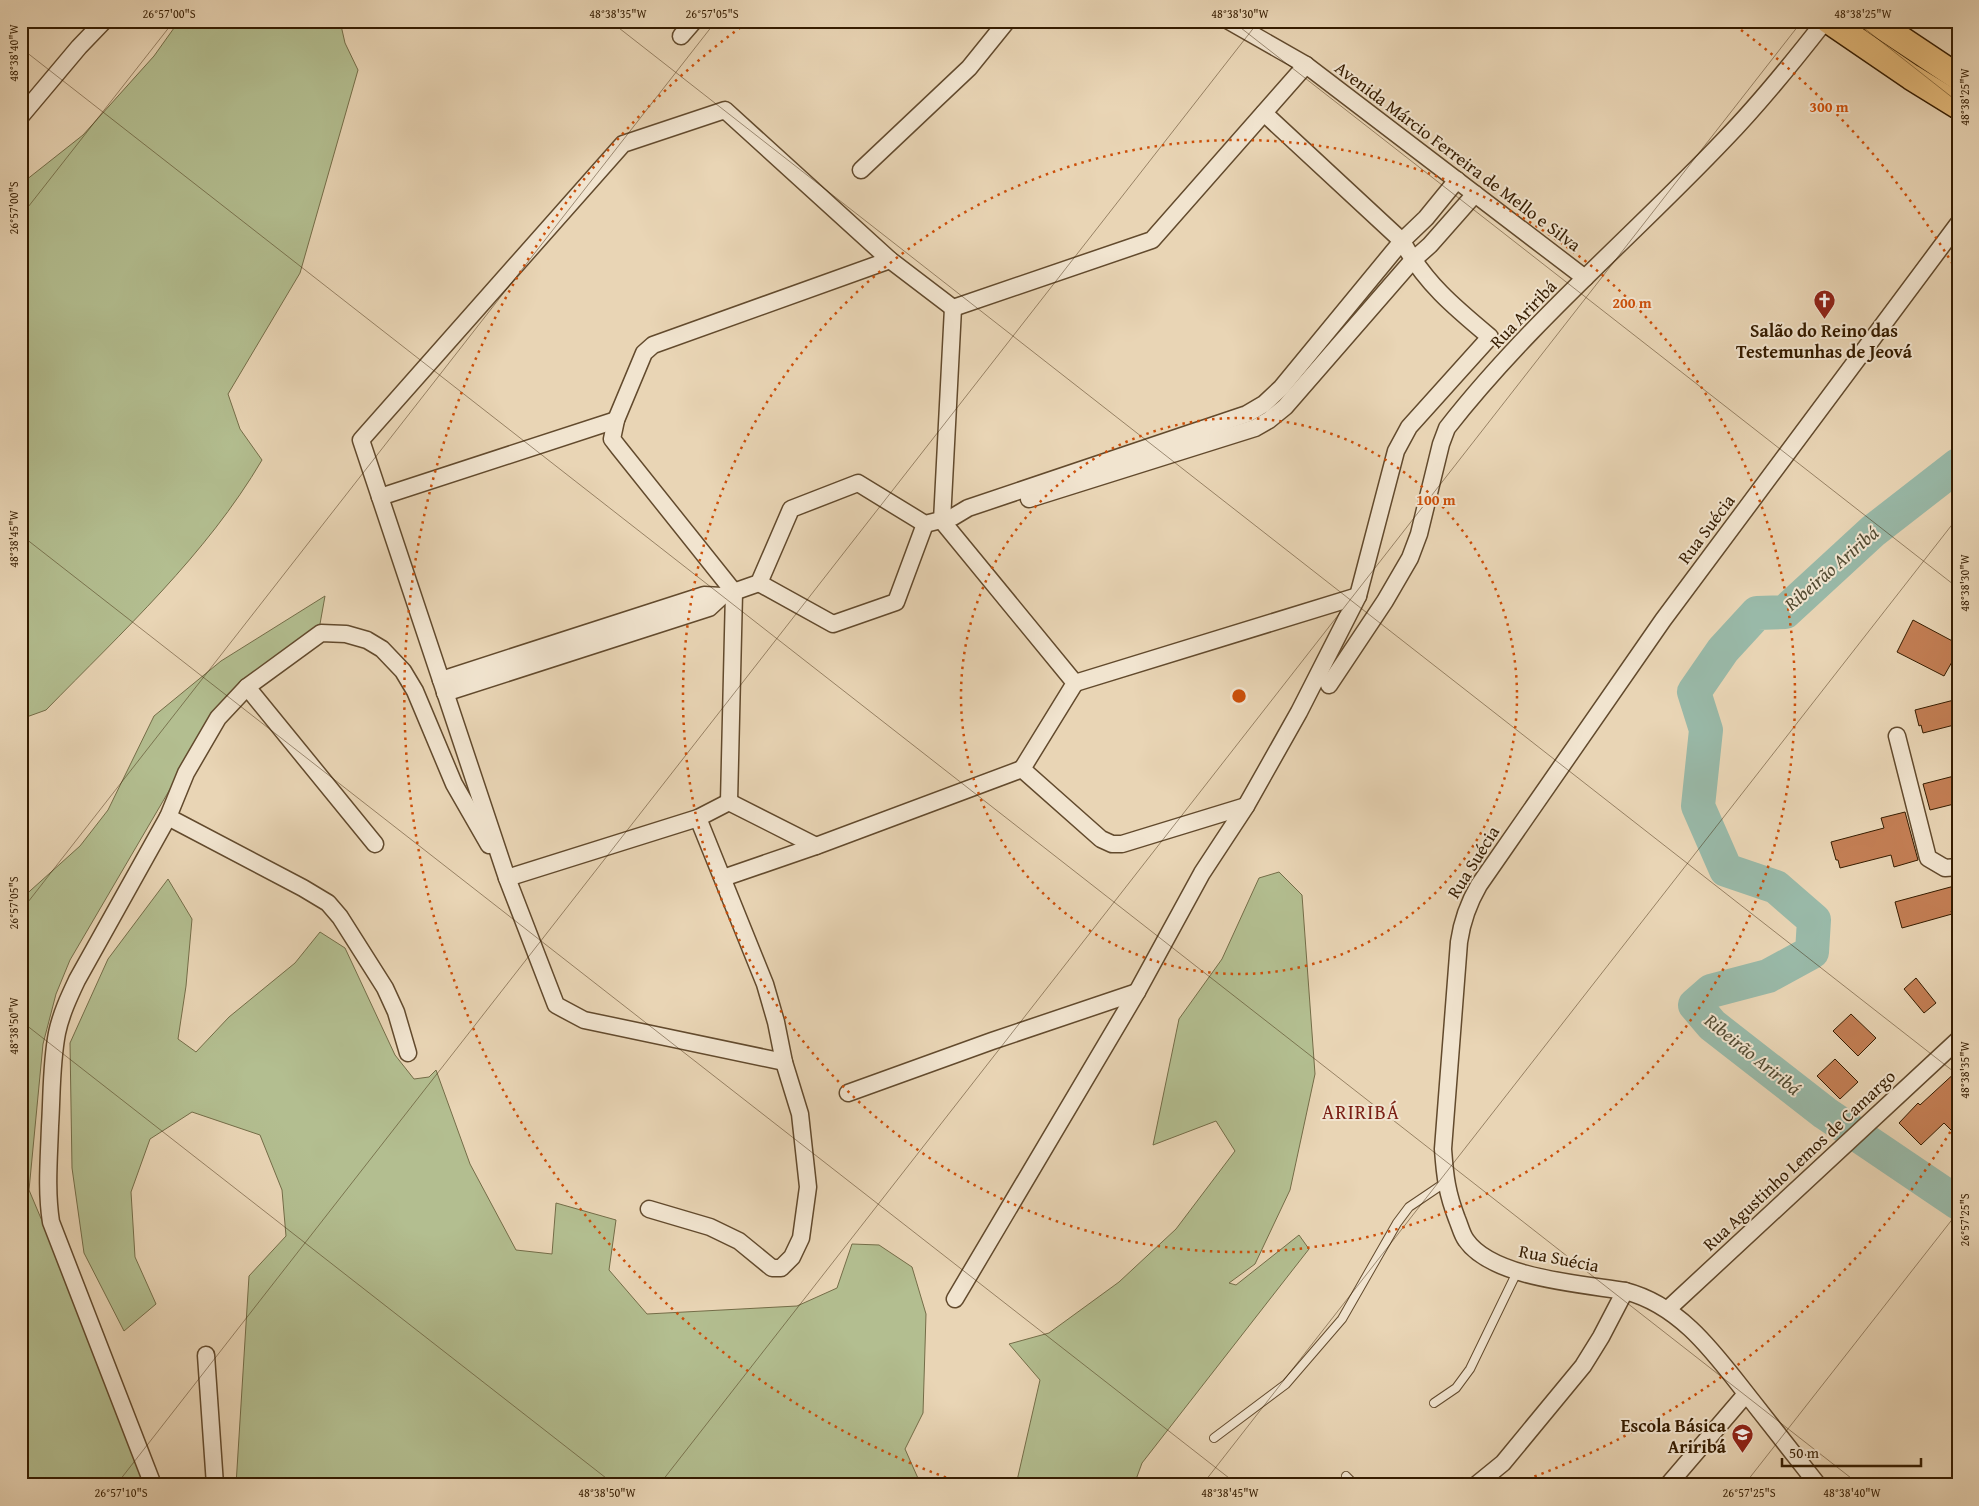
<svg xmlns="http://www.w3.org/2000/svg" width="1979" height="1506" font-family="'Gentium Book Plus',serif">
	<rect width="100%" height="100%" fill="#e9d5b5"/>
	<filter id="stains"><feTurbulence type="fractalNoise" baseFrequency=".004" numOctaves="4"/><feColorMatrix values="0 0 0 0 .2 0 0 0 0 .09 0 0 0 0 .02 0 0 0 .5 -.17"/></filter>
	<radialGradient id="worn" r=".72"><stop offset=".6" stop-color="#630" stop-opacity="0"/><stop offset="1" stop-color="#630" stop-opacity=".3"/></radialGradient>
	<g fill="#b3be90" stroke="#746d48">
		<path d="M179,21h161l5,22 13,27 -58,203 -72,121 12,35 22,31c-56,95 -139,171 -216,250l-25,9v-535l62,-49 71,-79z"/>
		<path d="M325,596l-5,28 -99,78 -151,258 -14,34 -13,50 -14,146 95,225 23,70h-126v-586l59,-53 28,-36 46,-94 67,-55z"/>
		<path d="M1279,872l23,23 13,179 -25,116 -35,74 -26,19 7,2 63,-50 10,14 -167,214 -8,22h-118l24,-105 -31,-36 40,-11 70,-51 57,-53 59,-78 -19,-30 -63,24 26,-126 43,-60 37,-81z"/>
		<path d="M168,879l24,40 -6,67 -8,53 18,13 33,-35 66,-54 25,-31 25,16 50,107 19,24 15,-2 7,-7 34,94 46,86 36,4 4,-51 60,17 -7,50 38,44 150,-8 40,-18 15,-44 27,1 33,22 14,47 -3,99 -18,36 16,36h-685l13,-209 37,-40 -4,-46 -22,-55 -68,-23 -42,27 -19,53 4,65 21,47 -32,27 -40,-78 -12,-85 -2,-125 38,-84z"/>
	</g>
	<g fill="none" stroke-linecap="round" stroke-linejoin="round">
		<path stroke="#99b9a8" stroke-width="34" d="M1958,465l-85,66 -88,81 -28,1 -34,37 -29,42 12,38 -8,76 28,64 50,17 38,33 -2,32 -44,24 -57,15 -16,14 17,20 113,88 133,90"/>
	</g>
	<g fill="#c47f55" stroke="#351c00">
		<path d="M1913,620l45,24v19l-5,-3 -9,16 -47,-24z"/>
		<path d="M1958,699v25l-35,9 -2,-8 -2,1 -4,-16z"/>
		<path d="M1958,775v28l-28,7 -7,-26z"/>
		<path d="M1905,812l13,48 -24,7 -3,-12 -51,13 -2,-8h-2l-5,-18 53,-14 -3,-10z"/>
		<path d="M1958,885v24l-7,2 1,3 -50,14 -7,-26z"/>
		<path d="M1916,978l20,25 -12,10 -20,-24z"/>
		<path d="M1851,1014l25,24 -18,18 -25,-25z"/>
		<path d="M1835,1059l23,23 -18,17 -23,-23z"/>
		<path d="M1958,1070v67l-14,-14 -23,22 -22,-22 19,-20 2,2z"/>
	</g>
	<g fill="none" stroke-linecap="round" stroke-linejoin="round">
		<defs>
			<g id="lane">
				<path d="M1489,24l3,-3"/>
				<path d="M1434,1403l22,-15 14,-19 47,-97"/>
				<path d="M1214,1438l72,-54 56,-65 55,-96 12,-16 37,-25"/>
				<path d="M1346,1476l9,9"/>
			</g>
			<g id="street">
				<path d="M1229,21l77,44 279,213"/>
				<path d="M681,36l13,-15"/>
				<path d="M21,116l58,-69 25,-26"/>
				<path d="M861,170l108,-102 38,-47"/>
				<path d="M953,308l-11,213 133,162 -53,86"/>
				<path d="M953,308l199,-68 154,-175"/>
				<path d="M380,497l236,-77"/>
				<path d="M1029,499l226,-71 14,-8 16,-13 127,-146 18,-16 45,-51"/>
				<path d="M759,583l74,41 63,-22 29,-78"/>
				<path d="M441,680l263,-85 18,1"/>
				<path d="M1075,683l283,-87"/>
				<path d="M1329,685l56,-84 25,-43 9,-24 22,-90 6,-16c82,-105 186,-192 278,-289 36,-37 68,-77 100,-118"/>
				<path d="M247,687l128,157"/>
				<path d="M445,693l264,-85 13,-12 37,-13 32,-74 67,-26 67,41 28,-7 15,-9 279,-94 17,-10 17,-16 121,-147 24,-23 31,-38"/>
				<path d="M1897,736l31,122 17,10 13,-1"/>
				<path d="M729,802l5,-210 -115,-144 -7,-9 4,-19 28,-67 9,-8 237,-85"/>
				<path d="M168,817l135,71 25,15 12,14 45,71 11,24 12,41"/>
				<path d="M507,878l191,-60 31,-16 87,44"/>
				<path d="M723,878l93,-32 206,-77 79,70 11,5h10l124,-38"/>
				<path d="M784,1062l-200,-42 -28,-15 -49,-127 -146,-438 262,-296 102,-34 165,150 63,48"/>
				<path d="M848,1093l144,-52 145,-49"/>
				<path d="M649,1209l61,18 29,14 33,27h9l11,-11 9,-19 7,-51 -8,-73 -16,-52 -8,-40 -11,-38 -67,-166"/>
				<path d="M955,1299l182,-307 65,-119 44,-67 53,-94 59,-116 38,-145 13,-24 81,-90c-36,-30 -65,-54 -88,-96l-138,-128"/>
				<path d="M1668,1309l290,-269"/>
				<path d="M206,1355l9,130"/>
				<path d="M153,1485l-102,-263c-5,-32 -2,-64 -1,-96 2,-31 1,-62 7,-93 4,-19 12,-36 20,-53l91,-163 18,-44 32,-55 29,-31 74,-54 25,1 21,6 15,9 21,22 12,20 39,93 35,61"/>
				<path d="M1476,1485l27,-22 80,-97 18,-29 24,-46"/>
				<path d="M1668,1485l78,-91"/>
				<path d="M1818,1485c-22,-28 -44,-56 -66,-84 -35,-44 -69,-95 -127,-110 -43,-7 -133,-13 -159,-51 -4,-5 -6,-14 -9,-21 -10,-26 -12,-42 -14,-70l16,-207c3,-21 9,-38 20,-57l184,-265 295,-396"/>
			</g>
			<g id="primary">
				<path d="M1829,21l82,56 47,29"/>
				<path d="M1874,21l84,56"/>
			</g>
		</defs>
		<use href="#lane" stroke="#624a2d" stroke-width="10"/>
		<use href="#street" stroke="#624a2d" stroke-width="19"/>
		<use href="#primary" stroke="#351c00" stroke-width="28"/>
		<use href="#lane" stroke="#f1e4cf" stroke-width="8"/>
		<use href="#street" stroke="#f1e4cf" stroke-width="16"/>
		<use href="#primary" stroke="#e4ba7a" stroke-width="25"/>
	</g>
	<path fill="none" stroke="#351c00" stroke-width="1" stroke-opacity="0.45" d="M610,21l1348,1054M1232,21l726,567M1855,21l103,81M21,48l1839,1437M21,216l153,-195M21,535l1217,950M21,911l695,-890M21,1021l594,464M116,1485l1143,-1464M659,1485l1143,-1464M1202,1485l756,-968M1744,1485l214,-273"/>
	<g fill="none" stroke="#cd500a" stroke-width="2.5" stroke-dasharray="2.5 5">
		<circle cx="1239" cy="696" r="278"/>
		<circle cx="1239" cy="696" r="556"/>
		<path d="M1958 1119A834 834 0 0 1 1511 1485M967 1485A834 834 0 0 1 749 21M1729 21A834 834 0 0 1 1958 273"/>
	</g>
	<defs>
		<symbol id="church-pin" viewBox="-11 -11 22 30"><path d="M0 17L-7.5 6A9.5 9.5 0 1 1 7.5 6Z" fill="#8f2418" stroke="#f1e4cf"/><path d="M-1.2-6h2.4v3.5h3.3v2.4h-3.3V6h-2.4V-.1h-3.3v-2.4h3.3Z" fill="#fff"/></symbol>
		<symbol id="school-pin" viewBox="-11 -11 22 30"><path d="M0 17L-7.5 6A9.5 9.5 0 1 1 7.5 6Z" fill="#8f2418" stroke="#f1e4cf"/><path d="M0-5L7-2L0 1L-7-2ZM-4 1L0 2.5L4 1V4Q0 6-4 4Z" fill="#fff"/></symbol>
	</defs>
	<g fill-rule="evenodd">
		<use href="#church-pin" x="1812" y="288" width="25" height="34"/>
		<use href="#school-pin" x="1730" y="1422" width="25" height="34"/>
	</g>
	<g text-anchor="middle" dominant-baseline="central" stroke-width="4" stroke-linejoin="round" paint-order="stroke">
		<g font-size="18" fill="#351c00" stroke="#f1e4cf">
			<text transform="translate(1458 156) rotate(37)">Avenida Márcio Ferreira de Mello e Silva</text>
			<text transform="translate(1523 314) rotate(-46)">Rua Ariribá</text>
			<text transform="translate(1706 529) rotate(-53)">Rua Suécia</text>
			<text transform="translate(1473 862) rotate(-58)">Rua Suécia</text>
			<text transform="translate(1799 1160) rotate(-43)">Rua Agustinho Lemos de Camargo</text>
			<text transform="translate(1559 1258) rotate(11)">Rua Suécia</text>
		</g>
		<g font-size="18" font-weight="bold" fill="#351c00" stroke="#f1e4cf">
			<text x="1824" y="330">Salão do Reino das<tspan x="1824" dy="21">Testemunhas de Jeová</tspan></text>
			<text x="1726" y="1425" text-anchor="end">Escola Básica<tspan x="1726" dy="21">Ariribá</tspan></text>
		</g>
		<g font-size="19" font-style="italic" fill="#534b32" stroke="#f1e4cf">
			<text transform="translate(1831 568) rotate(-41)">Ribeirão Ariribá</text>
			<text transform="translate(1753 1054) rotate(39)">Ribeirão Ariribá</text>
		</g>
		<g font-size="20" letter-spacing="1" fill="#7a1f14" stroke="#f1e4cf">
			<text x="1361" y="1111">ARIRIBÁ</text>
		</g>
	</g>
	<circle cx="1239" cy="696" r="8" fill="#cd500a" stroke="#f1e4cf" stroke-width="2.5"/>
	<g font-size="15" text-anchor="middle" font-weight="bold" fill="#cd500a" stroke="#f1e4cf" stroke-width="4" stroke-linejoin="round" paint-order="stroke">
		<text x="1829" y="112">300 m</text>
		<text x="1632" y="308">200 m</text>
		<text x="1436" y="505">100 m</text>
	</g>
	<rect width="1979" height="1506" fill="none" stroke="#e9d5b5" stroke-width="55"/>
	<path d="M1782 1458v8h139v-8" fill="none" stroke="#351c00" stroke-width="2.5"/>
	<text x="1789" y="1458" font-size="15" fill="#351c00" stroke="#f1e4cf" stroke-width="4" paint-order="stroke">50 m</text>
	<rect x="28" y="28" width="1924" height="1450" fill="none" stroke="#351c00" stroke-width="2"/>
	<g font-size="12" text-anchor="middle" fill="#351c00">
		<text x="169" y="18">26°57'00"S</text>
		<text x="618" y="18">48°38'35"W</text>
		<text x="712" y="18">26°57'05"S</text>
		<text x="1240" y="18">48°38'30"W</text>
		<text x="1863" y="18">48°38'25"W</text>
		<text transform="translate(14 53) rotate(-90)" y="4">48°38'40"W</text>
		<text transform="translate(1965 97) rotate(-90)" y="4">48°38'25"W</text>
		<text transform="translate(14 208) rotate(-90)" y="4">26°57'00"S</text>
		<text transform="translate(14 539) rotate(-90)" y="4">48°38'45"W</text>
		<text transform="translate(1965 583) rotate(-90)" y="4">48°38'30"W</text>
		<text transform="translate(14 903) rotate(-90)" y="4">26°57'05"S</text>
		<text transform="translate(14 1026) rotate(-90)" y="4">48°38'50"W</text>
		<text transform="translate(1965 1070) rotate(-90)" y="4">48°38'35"W</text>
		<text transform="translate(1965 1220) rotate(-90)" y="4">26°57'25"S</text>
		<text x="121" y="1497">26°57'10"S</text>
		<text x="607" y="1497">48°38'50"W</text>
		<text x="1230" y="1497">48°38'45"W</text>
		<text x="1749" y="1497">26°57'25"S</text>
		<text x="1852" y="1497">48°38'40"W</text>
	</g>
	<rect width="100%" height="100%" filter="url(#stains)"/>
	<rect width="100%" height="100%" fill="url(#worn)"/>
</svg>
